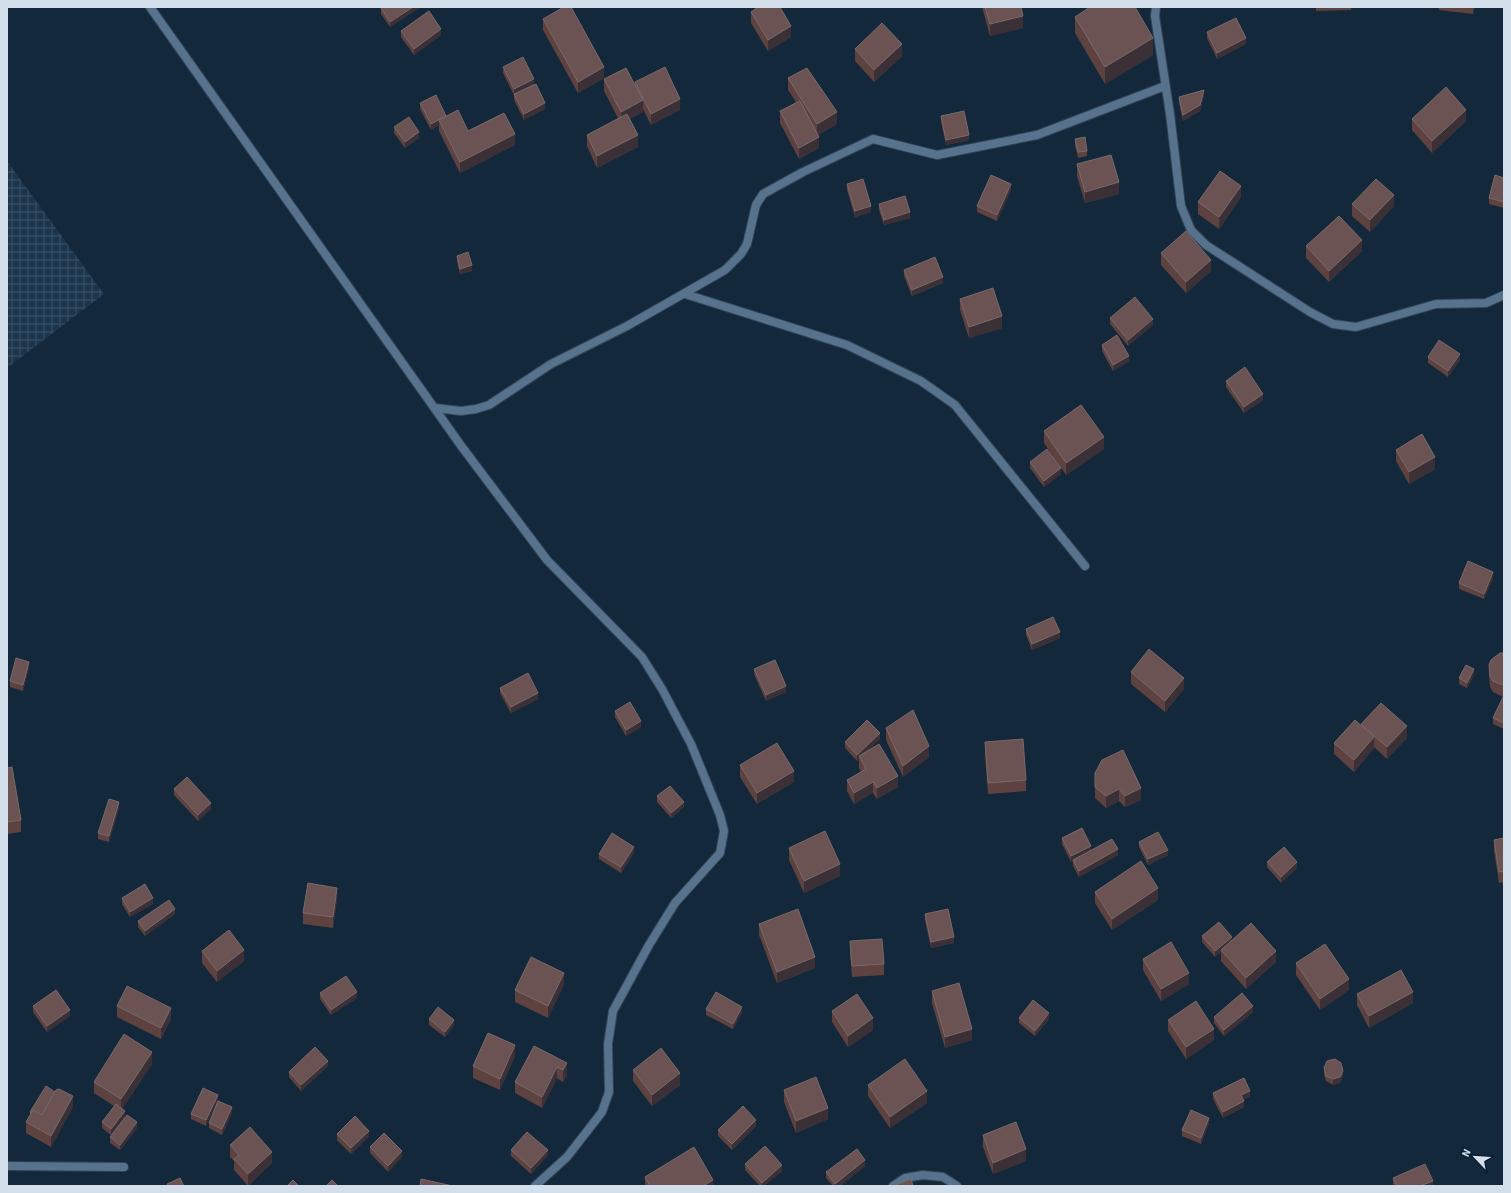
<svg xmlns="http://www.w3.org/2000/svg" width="1511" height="1193" font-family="'Source Sans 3',sans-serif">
	<defs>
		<pattern id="industrial-grid" width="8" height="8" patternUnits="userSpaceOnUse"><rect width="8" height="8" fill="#1b354c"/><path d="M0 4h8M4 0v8" fill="none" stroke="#3b5266"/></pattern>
	</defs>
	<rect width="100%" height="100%" fill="#13283b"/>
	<path fill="url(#industrial-grid)" d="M7,161l97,133 -97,74z"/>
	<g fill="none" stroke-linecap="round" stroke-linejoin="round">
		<defs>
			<g id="street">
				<path d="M150,7l312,440 85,113 95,97 20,32 29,55 29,71 4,16 -4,22 -45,50 -26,42 -36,66 -5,33 1,48 -7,20 -35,45 -32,29"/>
				<path d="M1156,7l-1,9 15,98 11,92 10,24 15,15 104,67 23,12 23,3 80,-23 50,-1 18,-8"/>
				<path d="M685,294l162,51 74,36 34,24 130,161"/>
				<path d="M435,408l26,3 15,-2 13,-4 62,-41 76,-38 98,-56 16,-16 6,-10 9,-39 7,-11 40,-22 70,-33 64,16 100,-20 128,-49"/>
				<path d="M7,1166l117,1"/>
				<path d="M893,1186l12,-8 18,-3 20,2 14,9"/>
			</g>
		</defs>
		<use href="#street" stroke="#324557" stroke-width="10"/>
		<use href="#street" stroke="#56728c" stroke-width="8"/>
	</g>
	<g fill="#5d4240">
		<path d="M419,7v1l-29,19 -9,-13v-6z"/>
		<path d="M982,7h39l2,21 -33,8z"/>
		<path d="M1316,7h35v3l-35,1z"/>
		<path d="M1439,7h35l-1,7 -34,-4z"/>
		<path d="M751,12l40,25 -23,14 -17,-28z"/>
		<path d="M1075,17l78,38 -48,29 -30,-51z"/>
		<path d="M543,19l61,59 -26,15 -35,-63z"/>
		<path d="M401,31l40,4 -27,20 -13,-18z"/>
		<path d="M1207,32l39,12 -29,15 -10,-21z"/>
		<path d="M855,49l47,7 -28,26 -19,-21z"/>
		<path d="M503,67l31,18 11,24 -21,11 -10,-20v-5l-11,-22z"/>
		<path d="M788,78l49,46 -19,11 1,13 -20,11 -19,-36v-12l16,-9 -8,-12z"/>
		<path d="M604,79l31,7v-4l45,28 -29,15 -8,-16v3l-14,7 9,28 -41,21 -10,-22v-11l31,-17 -14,-27z"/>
		<path d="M1204,96l-4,15 -17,10 -4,-18v-6z"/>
		<path d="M420,103l26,13 22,15 47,14 -55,28 -21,-42v-6l-8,5 -11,-21z"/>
		<path d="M941,116l28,24 -23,5 -5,-23z"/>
		<path d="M1412,119l54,2 -34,32 -20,-23z"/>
		<path d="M394,127l25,11 -14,10 -11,-15z"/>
		<path d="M1075,139l12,12v5l-9,2 -3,-13z"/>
		<path d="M1077,164l42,30 -34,9 -8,-27z"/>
		<path d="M1504,178v30l-15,-4v-6z"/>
		<path d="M847,184l24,28 -16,5 -8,-27z"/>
		<path d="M1011,190l-14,31 -20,-9v-6z"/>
		<path d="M1241,197l-22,32 -21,-15v-12z"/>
		<path d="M879,204l31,14 -26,7 -5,-15z"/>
		<path d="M1352,204l42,2 -24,26 -18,-16z"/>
		<path d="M1306,246l56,5 -33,31 -23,-24z"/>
		<path d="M1161,253l50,18 -25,22 -25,-28z"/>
		<path d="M457,256l15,15 -12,3 -3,-12z"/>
		<path d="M904,270l39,13 -31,13 -8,-20z"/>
		<path d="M960,299l42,29 -33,10 -9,-28z"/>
		<path d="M1110,318l43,7 -25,21 -18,-22z"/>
		<path d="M1102,345l27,16 -16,10 -11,-20z"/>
		<path d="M1428,357l32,3 -12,17 -20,-14z"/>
		<path d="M1226,381l37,19 -19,13 -18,-26z"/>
		<path d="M1044,431l60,18 -38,26 -22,-32z"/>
		<path d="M1396,450l39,19 -26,15 -13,-23z"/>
		<path d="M1030,462l31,12 -17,13 -14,-19z"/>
		<path d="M1493,578l-9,21 -25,-10v-6z"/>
		<path d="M1026,629l34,9 -28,12 -6,-15z"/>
		<path d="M1504,653v43l-1,1 -10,-5 -3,-5 -1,-11v-11z"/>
		<path d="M29,668l-6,23 -13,-4v-6z"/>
		<path d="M754,669l32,23 -20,9 -12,-27z"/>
		<path d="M1131,672l53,17 -19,23 -34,-28z"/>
		<path d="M1474,675l-7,13 -8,-4v-6z"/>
		<path d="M500,688l38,11 -27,14 -11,-20z"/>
		<path d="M1504,697v32l-11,-5v-6z"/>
		<path d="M615,711l26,16 -15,9 -11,-19z"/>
		<path d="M1361,724l46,14 -20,21 -13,-12v1l-20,24 -20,-18v-11l27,-18z"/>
		<path d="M886,728l43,29 -26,20 -17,-37z"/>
		<path d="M880,739l-13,12 31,36 -21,12 -4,-6 -19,11 -7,-13v-11l14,-8 -2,-4v-8l-2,1 -12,-13v-6z"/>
		<path d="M985,742l41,38v11l-38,3 -3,-41z"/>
		<path d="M740,765l54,17 -37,22 -17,-27z"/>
		<path d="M7,768l14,52v12l-14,2z"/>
		<path d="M1095,773l46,27 -16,7 -6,-6 -13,7 -11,-10z"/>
		<path d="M174,789l37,20 -13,12 -24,-26z"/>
		<path d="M657,796l27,11 -13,11 -14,-16z"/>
		<path d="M119,808l-10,34 -11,-3v-6z"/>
		<path d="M1062,838l29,12 27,5 -39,22 -6,-11v-5l-2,1 -9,-18z"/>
		<path d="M1504,838v44l-5,1 -5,-32v-11z"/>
		<path d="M1139,842l29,13 -20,10 -9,-18z"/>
		<path d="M789,848l51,28 -36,17 -15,-33z"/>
		<path d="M634,853l-13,20 -22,-14v-5z"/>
		<path d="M1267,862l30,6 -16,15 -14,-16z"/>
		<path d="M1095,892l63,8 -46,30 -17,-27z"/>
		<path d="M122,898l31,6 -23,13 -8,-13z"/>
		<path d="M337,899l-4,29 -30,-4v-11z"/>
		<path d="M175,914l-30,22 -7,-9v-6z"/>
		<path d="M925,914l29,29 -23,5 -6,-28z"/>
		<path d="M759,924l56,44 -38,15 -18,-48z"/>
		<path d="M1202,936l30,4 44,22 -30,27 -25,-28v-9l-6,5 -13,-15z"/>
		<path d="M850,941l34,23v11l-32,2 -2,-24z"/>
		<path d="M202,951l42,10 -27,21 -15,-19z"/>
		<path d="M1143,959l46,25 -28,17 -18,-31z"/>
		<path d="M1296,963l53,27 -29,20 -24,-35z"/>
		<path d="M564,984l-16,34 -33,-16v-12z"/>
		<path d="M932,991l40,49 -27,8 -13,-45z"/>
		<path d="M320,993l37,5 -26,17 -11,-16z"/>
		<path d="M1357,994l56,9 -44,25 -12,-23z"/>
		<path d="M33,1006l37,10 -23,16 -14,-20z"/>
		<path d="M117,1006l54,13 -10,20 -44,-22z"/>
		<path d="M706,1009l36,3 -9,17 -27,-14z"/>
		<path d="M832,1011l41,19 -25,17 -16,-25z"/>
		<path d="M1253,1012l-29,24 -10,-13v-6z"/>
		<path d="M1019,1018l30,1 -14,17 -16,-13z"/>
		<path d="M429,1019l25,6 -9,12 -16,-12z"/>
		<path d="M1168,1020l46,20 -28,19 -18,-28z"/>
		<path d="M515,1056l-15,34 -27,-12v-12z"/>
		<path d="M567,1063v12l-4,7 -6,-4 -15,30 -27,-15v-11z"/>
		<path d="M152,1064l-30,45 3,8 -14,18 -9,-7v-6l12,-16 -20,-13v-11z"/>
		<path d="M328,1066l-27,25 -12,-14v-5z"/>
		<path d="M1324,1068l19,8 -3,7 -7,2 -7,-4 -2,-7z"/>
		<path d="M633,1070l47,15 -28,21 -19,-25z"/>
		<path d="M868,1085l59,18 -37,25 -22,-32z"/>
		<path d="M784,1090l44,29 -32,14 -12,-31z"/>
		<path d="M1213,1093l37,3 -7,4 1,7 -21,11 -10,-19z"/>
		<path d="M218,1095l-12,31 -15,-7v-5z"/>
		<path d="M73,1107l-22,40 -25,-14v-11l4,-6v-4z"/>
		<path d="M232,1113l-10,22 -13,-7v-5z"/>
		<path d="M1209,1123l-8,21 -19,-8v-6z"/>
		<path d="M756,1126l-24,24 -14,-14v-6z"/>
		<path d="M137,1128l-17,22 -10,-7v-6z"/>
		<path d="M337,1134l32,2 -18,18 -14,-14z"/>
		<path d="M983,1135l43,26 -33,13 -10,-27z"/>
		<path d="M230,1145l42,18 -24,23 -14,-16v-9l-4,-4z"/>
		<path d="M370,1147l32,10 -14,15 -18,-19z"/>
		<path d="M511,1150l37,5 -17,19 -20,-18z"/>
		<path d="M745,1164l37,7 -18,15h-4l-15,-16z"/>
		<path d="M865,1166l-25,20h-7l-7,-8v-6z"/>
		<path d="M645,1177l68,9h-68z"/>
		<path d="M1393,1178l40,8h-39l-1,-2z"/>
	</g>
	<g fill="#3a3036">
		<path d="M413,7h6v1l-29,19v-5z"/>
		<path d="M1023,16v12l-33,8v-12z"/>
		<path d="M791,26v11l-23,14v-11z"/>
		<path d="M441,29v6l-27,20v-6z"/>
		<path d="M1153,38v17l-48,29v-17z"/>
		<path d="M1246,38v6l-29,15v-6z"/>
		<path d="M902,44v12l-28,26v-12z"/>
		<path d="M604,67v11l-26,15v-11z"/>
		<path d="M534,79v6l-20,10v-6z"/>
		<path d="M1204,90v6l-4,15 -17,10v-6z"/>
		<path d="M680,99v11l-29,15v-11z"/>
		<path d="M643,100v12l-22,11v-11z"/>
		<path d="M545,103v6l-21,11v-6z"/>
		<path d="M1466,110v11l-34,32v-12z"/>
		<path d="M837,112v12l-20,11v-11z"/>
		<path d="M446,116l-7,4v5l-8,5v-6z"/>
		<path d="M419,132v6l-14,10v-6z"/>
		<path d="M515,134v11l-55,28v-11z"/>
		<path d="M638,135v12l-41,21v-12z"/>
		<path d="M969,135v5l-23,5v-5z"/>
		<path d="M819,137v11l-20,11v-11z"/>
		<path d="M1119,182v12l-34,9v-11z"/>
		<path d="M1011,184v6l-14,31v-6z"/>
		<path d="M1241,186v11l-22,32v-12z"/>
		<path d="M1394,195v11l-24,26v-12z"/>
		<path d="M871,206v6l-16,5v-6z"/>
		<path d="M910,212v6l-26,7v-5z"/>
		<path d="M1362,240v11l-33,31v-11z"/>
		<path d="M1211,260v11l-25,22v-11z"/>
		<path d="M472,265v6l-12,3v-5z"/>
		<path d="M943,277v6l-31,13v-6z"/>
		<path d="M1002,316v12l-33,10v-11z"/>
		<path d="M1153,319v6l-25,21v-6z"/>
		<path d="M1460,354v6l-12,17v-6z"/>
		<path d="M1129,356v5l-16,10v-6z"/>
		<path d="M1263,394v6l-19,13v-6z"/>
		<path d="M1104,437v12l-38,26v-12z"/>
		<path d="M1435,457v12l-26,15v-12z"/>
		<path d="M1061,468v6l-17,13v-6z"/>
		<path d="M1493,572v6l-9,21v-5z"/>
		<path d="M1060,632v6l-28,12v-6z"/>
		<path d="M29,662v6l-6,23v-6z"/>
		<path d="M1474,669v6l-7,13v-5z"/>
		<path d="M1184,678v11l-19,23v-11z"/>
		<path d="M786,686v6l-20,9v-6z"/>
		<path d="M538,693v6l-27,14v-6z"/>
		<path d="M641,721v6l-15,9v-6z"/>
		<path d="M1407,726v12l-20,21v-12z"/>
		<path d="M880,733v6l-20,20 -1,-3v4l-2,1v-6z"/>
		<path d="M1374,737v11l-20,24v-12z"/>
		<path d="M929,746v11l-26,20v-11z"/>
		<path d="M794,771v11l-37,22v-11z"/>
		<path d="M898,776v11l-21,12v-11z"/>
		<path d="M873,782v11l-19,11v-11z"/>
		<path d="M1141,788v12l-16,7v-11z"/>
		<path d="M1119,789v12l-13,7v-12z"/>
		<path d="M119,802v6l-10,34v-6z"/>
		<path d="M684,802v5l-13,11v-5z"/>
		<path d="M211,803v6l-13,12v-6z"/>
		<path d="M1091,846v6l-20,10v-6z"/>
		<path d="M634,847v6l-13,20v-6z"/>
		<path d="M1118,849v6l-39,22v-6z"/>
		<path d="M1168,850v5l-20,10v-6z"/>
		<path d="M1297,862v6l-16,15v-6z"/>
		<path d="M840,864v12l-36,17v-12z"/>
		<path d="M337,888v11l-4,29v-11z"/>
		<path d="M1158,888v12l-46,30v-11z"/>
		<path d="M153,898v6l-23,13v-5z"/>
		<path d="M175,909v5l-30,22v-5z"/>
		<path d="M954,937v6l-23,5v-6z"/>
		<path d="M1232,937v6l-11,7v2l-6,5v-6z"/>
		<path d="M244,950v11l-27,21v-11z"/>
		<path d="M1276,951v11l-30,27v-11z"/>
		<path d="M815,957v11l-38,15v-11z"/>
		<path d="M564,973v11l-16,34v-12z"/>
		<path d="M1189,973v11l-28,17v-12z"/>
		<path d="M1349,979v11l-29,20v-11z"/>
		<path d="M357,992v6l-26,17v-5z"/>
		<path d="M1413,992v11l-44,25v-12z"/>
		<path d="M1253,1006v6l-29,24v-6z"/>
		<path d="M742,1007v5l-9,17v-5z"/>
		<path d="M171,1008v11l-10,20v-11z"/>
		<path d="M70,1010v6l-23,16v-6z"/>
		<path d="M1049,1013v6l-14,17v-5z"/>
		<path d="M873,1018v12l-25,17v-11z"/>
		<path d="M454,1020v5l-9,12v-5z"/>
		<path d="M972,1029v11l-27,8v-11z"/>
		<path d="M1214,1029v11l-28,19v-12z"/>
		<path d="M515,1045v11l-15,34v-11z"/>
		<path d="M152,1052v12l-31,47v-12z"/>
		<path d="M328,1061v5l-27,25v-6z"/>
		<path d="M567,1063v12l-4,7v-12z"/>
		<path d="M557,1067v11l-15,30v-11z"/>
		<path d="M1343,1071v5l-3,7 -7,2v-6z"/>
		<path d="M680,1073v12l-28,21v-11z"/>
		<path d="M927,1091v12l-37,25v-11z"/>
		<path d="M1250,1091v5l-9,5v-6z"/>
		<path d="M218,1095v6l-12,25v-6z"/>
		<path d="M73,1096v11l-22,40v-11z"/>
		<path d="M1244,1101v6l-21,11v-6z"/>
		<path d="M232,1107v6l-10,22v-6z"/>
		<path d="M828,1108v11l-32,14v-12z"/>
		<path d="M125,1111v6l-14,18v-6z"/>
		<path d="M1209,1118v5l-8,21v-6z"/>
		<path d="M756,1120v6l-24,24v-6z"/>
		<path d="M137,1122v6l-17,22v-5z"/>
		<path d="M369,1131v5l-18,18v-6z"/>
		<path d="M1026,1149v12l-33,13v-11z"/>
		<path d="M548,1150v5l-17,19v-6z"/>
		<path d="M402,1151v6l-14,15v-6z"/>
		<path d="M272,1152v11l-24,23v-12z"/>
		<path d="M865,1160v6l-25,20h-5v-2z"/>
		<path d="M782,1165v6l-18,15h-2v-3z"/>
		<path d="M713,1180v6h-10z"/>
		<path d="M1433,1181v5h-13z"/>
	</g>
	<g fill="#6a5352" stroke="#7a696a">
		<path d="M383,7h30l-23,15 -9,-14z"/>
		<path d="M564,7h7l33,60 -26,15 -35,-63z"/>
		<path d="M758,7h22l11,19 -23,14 -17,-28z"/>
		<path d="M985,7h36l2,9 -33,8z"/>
		<path d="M1090,7h45l18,31 -48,29 -30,-50z"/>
		<path d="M429,11l12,18 -27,20 -13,-18z"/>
		<path d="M1236,18l10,20 -29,15 -10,-21z"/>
		<path d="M882,23l20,21 -28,26 -19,-21z"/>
		<path d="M523,57l11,22 -20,10 -11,-22z"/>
		<path d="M665,67l15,32 -29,15 -16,-32z"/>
		<path d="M626,68l17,32 -22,12 -17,-33z"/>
		<path d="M807,68l30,44 -20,12 -29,-46z"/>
		<path d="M536,84l9,19 -21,11 -10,-20z"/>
		<path d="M1446,87l20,23 -34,31 -20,-22z"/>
		<path d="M1204,90l-4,15 -17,10 -4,-18z"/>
		<path d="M436,95l10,21 -15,8 -11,-21z"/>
		<path d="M800,101l19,36 -20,11 -19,-37z"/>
		<path d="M458,110l10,21 36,-18 11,21 -55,28 -21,-42z"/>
		<path d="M964,111l5,24 -23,5 -5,-24z"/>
		<path d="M627,114l11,21 -41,21 -10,-21z"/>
		<path d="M409,117l10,15 -14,10 -11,-15z"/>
		<path d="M1085,137l2,14 -9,1 -3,-13z"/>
		<path d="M1111,155l8,27 -34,10 -8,-28z"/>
		<path d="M1220,171l21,15 -22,31 -21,-15z"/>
		<path d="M991,175l20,9 -14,31 -20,-9z"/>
		<path d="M1495,175l9,3v24l-15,-4z"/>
		<path d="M863,179l8,27 -16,5 -8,-27z"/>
		<path d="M1376,179l18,16 -24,25 -18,-16z"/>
		<path d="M905,196l5,16 -26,8 -5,-16z"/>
		<path d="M1339,216l23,24 -33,31 -23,-25z"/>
		<path d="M1186,231l25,29 -25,22 -25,-29z"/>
		<path d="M468,252l4,13 -12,4 -3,-13z"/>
		<path d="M935,257l8,20 -31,13 -8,-20z"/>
		<path d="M993,288l9,28 -33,11 -9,-28z"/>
		<path d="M1135,297l18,22 -25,21 -18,-22z"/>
		<path d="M1117,335l12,21 -16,9 -11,-20z"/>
		<path d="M1439,340l21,14 -12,17 -20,-14z"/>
		<path d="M1245,367l18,27 -19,13 -18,-26z"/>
		<path d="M1081,405l23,32 -38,26 -22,-32z"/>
		<path d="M1422,434l13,23 -26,15 -13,-22z"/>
		<path d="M1047,449l14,19 -17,13 -14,-19z"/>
		<path d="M1468,561l25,11 -9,22 -25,-11z"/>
		<path d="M1053,617l7,15 -28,12 -6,-15z"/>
		<path d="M1149,649l35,29 -19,23 -34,-29z"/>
		<path d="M1500,653h4v32h-1l-10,-4 -3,-5 -1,-11 2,-5z"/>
		<path d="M16,658l13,4 -6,23 -13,-4z"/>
		<path d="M775,660l11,26 -20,9 -12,-26z"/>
		<path d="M1466,665l8,4 -7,14 -8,-5z"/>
		<path d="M528,673l10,20 -27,14 -11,-19z"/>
		<path d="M1503,697h1v26l-11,-5z"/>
		<path d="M630,702l11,19 -15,9 -11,-19z"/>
		<path d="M1381,703l26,23 -20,21 -26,-23z"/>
		<path d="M913,710l16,36 -26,20 -17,-38z"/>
		<path d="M867,720l13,13 -23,22 -12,-13z"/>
		<path d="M1355,720l19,17 -20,23 -20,-17z"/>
		<path d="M1023,739l3,41 -38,3 -3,-41z"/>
		<path d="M777,743l17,28 -37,22 -17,-28z"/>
		<path d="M879,744l19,32 -21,12 -4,-6 -19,11 -7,-13 19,-11 -7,-13z"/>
		<path d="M1123,750l18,38 -16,8 -6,-7 -13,7 -11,-9v-14l7,-13z"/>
		<path d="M12,767l9,53 -14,2v-54z"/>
		<path d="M187,777l24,26 -13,12 -24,-26z"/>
		<path d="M670,786l14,16 -13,11 -14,-17z"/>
		<path d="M109,799l10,3 -10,34 -11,-3z"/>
		<path d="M1082,828l9,18 -20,10 -9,-18z"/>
		<path d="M825,831l15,33 -36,17 -15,-33z"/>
		<path d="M1158,832l10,18 -20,9 -9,-17z"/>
		<path d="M612,833l22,14 -13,20 -22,-13z"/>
		<path d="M1504,838v33l-5,1 -5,-32z"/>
		<path d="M1112,839l6,10 -39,22 -6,-11z"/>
		<path d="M1284,847l13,15 -16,15 -14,-15z"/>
		<path d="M1141,861l17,27 -46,31 -17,-27z"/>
		<path d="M308,883l29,5 -4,29 -30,-4z"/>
		<path d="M145,884l8,14 -23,14 -8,-14z"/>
		<path d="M169,900l6,9 -30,22 -7,-10z"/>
		<path d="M798,909l17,48 -38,15 -18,-48z"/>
		<path d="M948,909l6,28 -23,5 -6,-28z"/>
		<path d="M1219,922l13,15 -17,14 -13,-15z"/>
		<path d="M1251,923l25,28 -30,27 -25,-28z"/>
		<path d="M229,930l15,20 -27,21 -15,-20z"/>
		<path d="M882,939l2,25 -32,2 -2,-25z"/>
		<path d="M1171,942l18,31 -28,16 -18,-30z"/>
		<path d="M1325,944l24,35 -29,20 -24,-36z"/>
		<path d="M531,957l33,16 -16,33 -33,-16z"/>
		<path d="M1401,970l12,22 -44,24 -12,-22z"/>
		<path d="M346,976l11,16 -26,18 -11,-17z"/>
		<path d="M959,983l13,46 -27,8 -13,-46z"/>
		<path d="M127,986l44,22 -10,20 -44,-22z"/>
		<path d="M56,990l14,20 -23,16 -14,-20z"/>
		<path d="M716,992l26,15 -9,17 -27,-15z"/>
		<path d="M1242,993l11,13 -29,24 -10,-13z"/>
		<path d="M857,994l16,24 -25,18 -16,-25z"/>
		<path d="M1033,1000l16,13 -14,18 -16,-13z"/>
		<path d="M1196,1001l18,28 -28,18 -18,-27z"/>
		<path d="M438,1007l16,13 -9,12 -16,-13z"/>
		<path d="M488,1033l27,12 -15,34 -27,-13z"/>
		<path d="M124,1034l28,18 -31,47 -27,-17z"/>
		<path d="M534,1046l33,17 -4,7 -6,-3 -15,30 -27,-15z"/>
		<path d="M315,1047l13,14 -27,24 -12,-13z"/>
		<path d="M661,1048l19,25 -28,22 -19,-25z"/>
		<path d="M905,1059l22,32 -37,26 -22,-32z"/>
		<path d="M1335,1059l6,4 2,8 -3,6 -7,2 -7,-3 -2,-8 3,-7z"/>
		<path d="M816,1077l12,31 -32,13 -12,-31z"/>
		<path d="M1244,1078l6,13 -9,4 3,6 -21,11 -10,-19z"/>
		<path d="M46,1086l9,6 -13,23 -9,-5 -2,3 -1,-1z"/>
		<path d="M203,1088l15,7 -12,25 -15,-6z"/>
		<path d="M59,1089l14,7 -22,40 -25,-14 7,-12 9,5 14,-25z"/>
		<path d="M218,1101l14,6 -10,22 -13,-6z"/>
		<path d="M116,1104l9,7 -14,18 -9,-7z"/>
		<path d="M743,1106l13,14 -24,24 -14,-14z"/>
		<path d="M1191,1110l18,8 -8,20 -19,-8z"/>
		<path d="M127,1115l10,7 -17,23 -10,-8z"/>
		<path d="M355,1116l14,15 -18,17 -14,-14z"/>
		<path d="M1016,1122l10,27 -33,14 -10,-28z"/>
		<path d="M250,1127l22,25 -24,22 -14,-15 5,-4 -9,-10z"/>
		<path d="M527,1132l21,18 -17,18 -20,-18z"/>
		<path d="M384,1133l18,18 -14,15 -18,-19z"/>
		<path d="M765,1146l17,19 -20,18 -17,-19z"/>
		<path d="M694,1147l19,33 -10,6h-53l-5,-9z"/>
		<path d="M857,1149l8,11 -30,24 -9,-12z"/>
		<path d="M1425,1164l8,17 -13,5h-23l-4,-8z"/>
		<path d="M180,1178l4,8h-16l-1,-2z"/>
		<path d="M421,1179l32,7h-33z"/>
		<path d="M911,1179l2,7h-16l-1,-1z"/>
		<path d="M293,1180l6,6h-12z"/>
		<path d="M332,1180l6,6h-12z"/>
	</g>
	<rect width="1511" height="1193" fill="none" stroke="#d3e0ec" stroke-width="16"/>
	<g transform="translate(1475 1157) rotate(295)" stroke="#091e30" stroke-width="3" paint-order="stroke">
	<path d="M0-3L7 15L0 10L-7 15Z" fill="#d3e0ec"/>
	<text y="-6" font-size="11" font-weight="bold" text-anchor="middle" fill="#d3e0ec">N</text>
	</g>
</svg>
